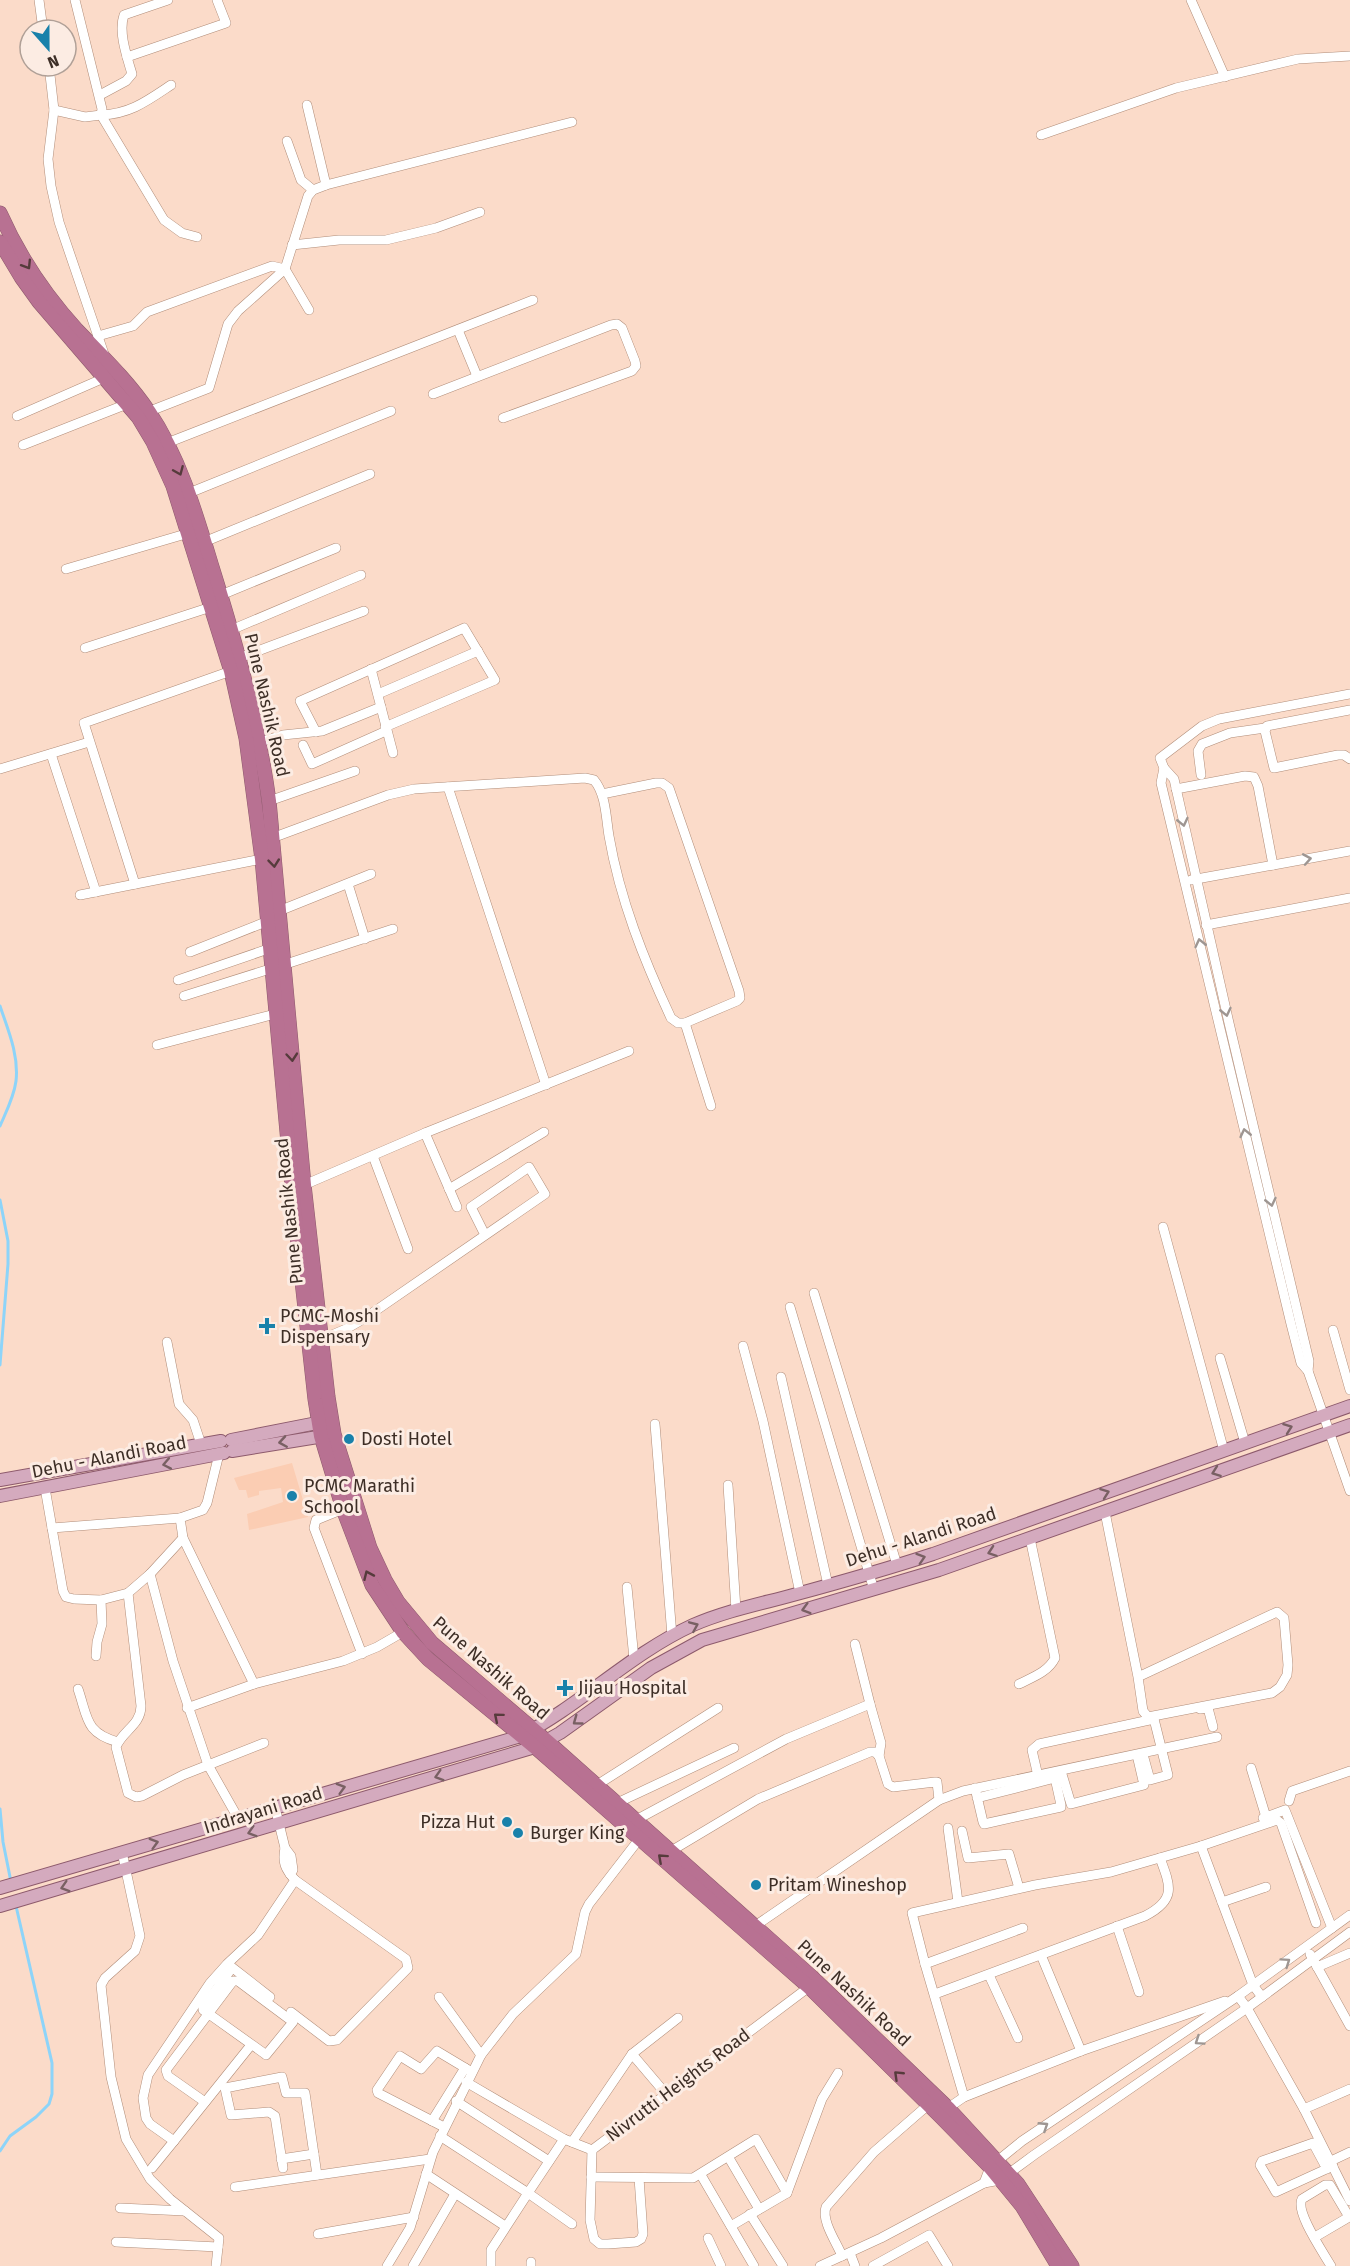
<svg xmlns="http://www.w3.org/2000/svg" width="1350" height="2266" font-family="'Fira Sans',sans-serif">
	<rect width="100%" height="100%" fill="#fbdbc9"/>
	<path fill="#fbcdb3" d="M292,1463l16,54 -59,13 -2,-16 36,-12 -2,-14 -22,3v4l-11,3 -2,-8h-7l-5,-12z"/>
	<g fill="none" stroke-linecap="round" stroke-linejoin="round">
		<g stroke="#8dd4f9" stroke-width="3">
			<path d="M0,1006c8,24 19,49 16,75 -2,16 -10,31 -16,45"/>
			<path d="M0,1200l8,41v23l-8,101"/>
			<path d="M0,1809l3,33 8,40"/>
			<path d="M0,2151l10,-15 26,-19 13,-13 3,-10v-31l-36,-157"/>
		</g>
		<defs>
			<g id="minor">
				<path d="M39,0l4,30"/>
				<path d="M1191,0l34,77"/>
				<path d="M127,57l99,-34 -9,-23"/>
				<path d="M49,66l5,44 -6,49 3,27 8,36 45,132"/>
				<path d="M100,95l26,-14 6,-7c-5,-17 -14,-42 -8,-59l44,-15"/>
				<path d="M307,105l19,80"/>
				<path d="M54,110l31,7 16,-2 1,-6 -27,-109"/>
				<path d="M101,115l63,105 18,13 15,4"/>
				<path d="M101,115c29,-1 46,-14 70,-30"/>
				<path d="M1041,135l135,-47 122,-29 52,-3"/>
				<path d="M287,141l14,39 12,10"/>
				<path d="M292,245l47,-5h47l50,-12 44,-16"/>
				<path d="M458,330l19,46"/>
				<path d="M98,336l35,-10 14,-14 125,-46 13,3 24,41"/>
				<path d="M433,394l178,-69 6,-1 5,4 13,33 1,5 -4,5 -129,47"/>
				<path d="M145,413l64,-25 19,-64 10,-13 47,-42 23,-73 5,-6 13,-5 246,-63"/>
				<path d="M17,416l87,-38"/>
				<path d="M167,443l366,-143"/>
				<path d="M23,445l104,-41"/>
				<path d="M189,493l202,-82"/>
				<path d="M204,542l166,-68"/>
				<path d="M66,569l123,-36"/>
				<path d="M221,595l115,-47"/>
				<path d="M231,630l130,-55"/>
				<path d="M85,648l126,-41"/>
				<path d="M239,658l125,-47"/>
				<path d="M371,669l22,84"/>
				<path d="M378,694l100,-43"/>
				<path d="M1350,710l-83,16 -2,5 9,37 64,-13h6l6,4"/>
				<path d="M316,732l-16,-31 164,-73 31,52 -110,47"/>
				<path d="M260,742l23,-7 39,-4 59,-24"/>
				<path d="M303,745l9,19 74,-33"/>
				<path d="M51,754l45,138"/>
				<path d="M1164,768l-3,15 130,541 10,39 7,8 42,120"/>
				<path d="M0,769l89,-27"/>
				<path d="M1201,775l-3,-24 4,-7 28,-11 35,-5"/>
				<path d="M448,787l98,298"/>
				<path d="M1176,789l69,-13 9,1 4,9 15,79"/>
				<path d="M269,801l86,-30"/>
				<path d="M272,838l116,-43 26,-6 171,-11 9,2c12,14 12,38 15,56 11,64 35,124 62,182l7,5h7l52,-22 3,-3 -1,-7 -70,-203 -7,-5h-6l-54,11"/>
				<path d="M1191,880l159,-29"/>
				<path d="M135,884l-51,-161 147,-52"/>
				<path d="M348,884l17,55"/>
				<path d="M80,895l182,-36"/>
				<path d="M279,911l92,-37"/>
				<path d="M1206,925l144,-27"/>
				<path d="M190,952l78,-31"/>
				<path d="M283,965l110,-36"/>
				<path d="M178,980l93,-32"/>
				<path d="M184,996l89,-28"/>
				<path d="M685,1023l26,83"/>
				<path d="M157,1045l118,-31"/>
				<path d="M425,1133l32,74"/>
				<path d="M373,1156l35,93"/>
				<path d="M304,1185l121,-52 204,-82"/>
				<path d="M449,1189l95,-57"/>
				<path d="M1163,1227l61,224"/>
				<path d="M814,1293l83,272"/>
				<path d="M790,1307l84,283"/>
				<path d="M1333,1330l17,60"/>
				<path d="M320,1340l26,-11 19,-11 180,-124 -16,-27 -58,40 14,28"/>
				<path d="M167,1342l12,62 14,16 8,24"/>
				<path d="M743,1346l20,75 37,172"/>
				<path d="M1220,1358l25,85"/>
				<path d="M1308,1371l1,-10 -80,-338 -55,-244 -10,-11 -4,-10 42,-32 17,-7 131,-25"/>
				<path d="M781,1377l47,208"/>
				<path d="M655,1424l17,212"/>
				<path d="M219,1454l-12,49 -4,7 -23,8 3,20 71,146 89,-23 34,-14 26,-15"/>
				<path d="M728,1485l8,125"/>
				<path d="M45,1488l18,103 3,6 8,2 27,1"/>
				<path d="M343,1509l-27,11 -2,8 48,126"/>
				<path d="M1105,1512l33,165 139,-65 7,6 4,47 -1,10 -7,12 -8,6 -124,24 -5,-6 -5,-34"/>
				<path d="M52,1528l128,-10"/>
				<path d="M183,1538l-33,36 23,87 35,104 30,53"/>
				<path d="M627,1587l7,72"/>
				<path d="M128,1593l13,113c0,19 -19,25 -25,41l12,46 8,4 6,-1 41,-21 81,-32"/>
				<path d="M855,1644l15,60"/>
				<path d="M96,1656l1,-14 5,-18 -1,-24 27,-7 22,-19"/>
				<path d="M1019,1684c14,-7 29,-12 36,-26l-25,-120"/>
				<path d="M78,1689c10,29 7,44 40,53"/>
				<path d="M187,1708l67,-24"/>
				<path d="M1200,1709l8,-1 5,19"/>
				<path d="M1144,1758l6,22 18,-5 -14,-56"/>
				<path d="M1251,1768l15,49"/>
				<path d="M1061,1771l10,33 73,-19 -7,-30"/>
				<path d="M1038,1776l-6,-26 7,-6 115,-25"/>
				<path d="M597,1785l121,-77"/>
				<path d="M975,1788l8,34 1,2 77,-17v-2l-6,-27 -78,20"/>
				<path d="M1289,1801l3,-10 58,-20"/>
				<path d="M617,1803l117,-55"/>
				<path d="M275,1807l10,41 6,8 2,14 -3,4"/>
				<path d="M1263,1818l22,-8 47,118"/>
				<path d="M636,1820l150,-81 84,-35 11,39 -2,13"/>
				<path d="M948,1828l10,74"/>
				<path d="M962,1831l6,27 41,-4 10,34"/>
				<path d="M1201,1846l52,139 9,12"/>
				<path d="M671,1851l87,-52 112,-47h5l4,4 9,28 5,3 42,-5h2l2,18"/>
				<path d="M122,1852l18,84 -5,15 -30,27 -4,7 10,92 15,62 24,40 20,20 49,39 -3,28"/>
				<path d="M1222,1902l44,-15"/>
				<path d="M1350,1915l-112,81 -216,145 -32,26 -6,16 16,-3 34,-25 213,-147 103,-76"/>
				<path d="M755,1926l184,-126 24,-9 254,-54"/>
				<path d="M1117,1926l22,66"/>
				<path d="M1310,1954l40,72"/>
				<path d="M1041,1955l40,96"/>
				<path d="M925,1964l98,-36"/>
				<path d="M229,1965l41,32"/>
				<path d="M1317,1967l33,-14"/>
				<path d="M989,1975l29,63"/>
				<path d="M935,1994l210,-78c31,-16 26,-29 15,-58"/>
				<path d="M1238,1996l9,12 57,101 46,92"/>
				<path d="M439,1997l42,58"/>
				<path d="M291,2012l38,29 8,-1 71,-72 -2,-9 -111,-79"/>
				<path d="M632,2054l46,-36"/>
				<path d="M466,2082l98,57 28,11 217,-163"/>
				<path d="M964,2097l-39,-133 -13,-51 123,-28 76,-13 90,-26 76,-26 4,3 35,100"/>
				<path d="M456,2101l93,60"/>
				<path d="M205,2102l-37,-26 -2,-6 67,-89h5l55,41 -27,33 -1,-1 -56,-40 -6,-4v-3l29,-39"/>
				<path d="M948,2108l16,-11 117,-46 144,-50"/>
				<path d="M1304,2109l46,-20"/>
				<path d="M432,2121l33,-53"/>
				<path d="M444,2127l-66,-34 -1,-3 23,-34 21,13 16,-18 35,21"/>
				<path d="M440,2136l88,57 36,-54"/>
				<path d="M174,2141l77,-96"/>
				<path d="M572,2142l60,-88 34,40"/>
				<path d="M592,2150l-2,70 4,19 6,5h8l28,-2 5,-3 2,-5 -4,-56"/>
				<path d="M729,2158l30,51"/>
				<path d="M281,2159l33,-5"/>
				<path d="M1331,2161l19,-9"/>
				<path d="M152,2168l22,-27 -24,-17 -4,-6 -3,-20 5,-23 62,-92 17,-19 31,-29 37,-55c-10,-11 -13,-18 -10,-32"/>
				<path d="M283,2168l-8,-52 -6,-4 -38,3 -6,-27 57,-11 4,16h19l12,82"/>
				<path d="M1327,2169l-14,-26 -51,18 -2,4 16,27 57,-26"/>
				<path d="M426,2174l79,52"/>
				<path d="M701,2175l53,91"/>
				<path d="M591,2177l102,1 63,-39 31,54"/>
				<path d="M235,2187l195,-28"/>
				<path d="M120,2208l65,3"/>
				<path d="M750,2214l33,52"/>
				<path d="M731,2226l56,-33 35,-94 16,-26"/>
				<path d="M318,2234l96,-17"/>
				<path d="M1315,2237l34,-20 -19,-32h-5l-23,14c-7,13 21,53 29,67"/>
				<path d="M708,2238l13,28"/>
				<path d="M116,2242l102,5"/>
				<path d="M850,2253l5,13"/>
				<path d="M842,2256c-5,-13 -21,-35 -16,-49l48,-55 54,-47"/>
				<path d="M531,2262v4"/>
				<path d="M387,2266l23,-38 23,-76 48,-97 32,-41 63,-60 9,-42 4,-8 51,-66"/>
				<path d="M413,2266l42,-72"/>
				<path d="M491,2266v-16l37,-57 44,31"/>
				<path d="M820,2266l61,-28 103,-55"/>
				<path d="M873,2266l56,-31 19,31"/>
			</g>
			<g id="major">
				<path d="M231,1440l96,-19"/>
				<path d="M232,1451l98,-16"/>
				<path d="M0,1480l221,-39"/>
				<path d="M0,1496l224,-43"/>
				<path d="M0,1888l521,-152c61,-32 109,-82 172,-111 32,-14 67,-21 100,-30 48,-13 94,-26 140,-41l417,-148"/>
				<path d="M0,1906l535,-159 25,-14 91,-65 51,-28 237,-70 411,-145"/>
			</g>
			<g id="highway">
				<path d="M0,213c19,43 45,82 77,117 25,26 52,52 72,82 31,46 47,102 63,155 24,77 46,154 57,234l35,384 24,212 6,37 36,114 15,32 13,22 34,41 116,99 264,235 136,131 70,76 54,82"/>
				<path d="M0,242l21,35 18,25 99,115 15,25 20,44 58,185 15,67 16,121 32,349 21,191 6,37 22,73 29,76 31,47 25,27 107,88 274,240 131,129 50,51 32,39 36,60"/>
			</g>
		</defs>
		<use href="#minor" stroke="#b18d79" stroke-width="10"/>
		<use href="#major" stroke="#8d5a6c" stroke-width="14"/>
		<use href="#highway" stroke="#8d5a6c" stroke-width="15"/>
		<use href="#minor" stroke="#fff" stroke-width="9"/>
		<use href="#major" stroke="#d4aabe" stroke-width="12"/>
		<use href="#highway" stroke="#b87192" stroke-width="14"/>
	</g>
	<defs><path id="oneway-chevron" d="M-2-3.5L2.5 0L-2 3.5" fill="none" stroke-width="1.6" stroke-linecap="round" stroke-linejoin="round" transform="scale(1.5)"/></defs>
	<g stroke="#563b3c">
		<use href="#oneway-chevron" transform="translate(27 265) rotate(58)"/>
		<use href="#oneway-chevron" transform="translate(179 471) rotate(67)"/>
		<use href="#oneway-chevron" transform="translate(274 863) rotate(84)"/>
		<use href="#oneway-chevron" transform="translate(292 1057) rotate(85)"/>
		<use href="#oneway-chevron" transform="translate(368 1575) rotate(-114)"/>
		<use href="#oneway-chevron" transform="translate(498 1717) rotate(-140)"/>
		<use href="#oneway-chevron" transform="translate(662 1858) rotate(-138)"/>
		<use href="#oneway-chevron" transform="translate(898 2075) rotate(-136)"/>
	</g>
	<g stroke="#9e9692">
		<use href="#oneway-chevron" transform="translate(1183 822) rotate(77)"/>
		<use href="#oneway-chevron" transform="translate(1307 859) rotate(-10)"/>
		<use href="#oneway-chevron" transform="translate(1200 943) rotate(-103)"/>
		<use href="#oneway-chevron" transform="translate(1226 1012) rotate(77)"/>
		<use href="#oneway-chevron" transform="translate(1245 1133) rotate(-103)"/>
		<use href="#oneway-chevron" transform="translate(1271 1202) rotate(77)"/>
		<use href="#oneway-chevron" transform="translate(1286 1962) rotate(-35)"/>
		<use href="#oneway-chevron" transform="translate(1199 2041) rotate(146)"/>
		<use href="#oneway-chevron" transform="translate(1044 2126) rotate(-33)"/>
	</g>
	<g stroke="#796063">
		<use href="#oneway-chevron" transform="translate(1288 1428) rotate(-20)"/>
		<use href="#oneway-chevron" transform="translate(283 1442) rotate(171)"/>
		<use href="#oneway-chevron" transform="translate(167 1464) rotate(169)"/>
		<use href="#oneway-chevron" transform="translate(1216 1472) rotate(160)"/>
		<use href="#oneway-chevron" transform="translate(1105 1493) rotate(-20)"/>
		<use href="#oneway-chevron" transform="translate(992 1552) rotate(161)"/>
		<use href="#oneway-chevron" transform="translate(921 1558) rotate(-18)"/>
		<use href="#oneway-chevron" transform="translate(806 1609) rotate(164)"/>
		<use href="#oneway-chevron" transform="translate(694 1626) rotate(-23)"/>
		<use href="#oneway-chevron" transform="translate(577 1721) rotate(144)"/>
		<use href="#oneway-chevron" transform="translate(439 1776) rotate(163)"/>
		<use href="#oneway-chevron" transform="translate(341 1788) rotate(-16)"/>
		<use href="#oneway-chevron" transform="translate(252 1832) rotate(163)"/>
		<use href="#oneway-chevron" transform="translate(154 1843) rotate(-16)"/>
		<use href="#oneway-chevron" transform="translate(65 1887) rotate(163)"/>
	</g>
	<g fill="#1981aa" stroke="#fcece3" stroke-width="2">
		<path d="M264 1317h6v6h6v6h-6v6h-6v-6h-6v-6h6z"/>
		<circle cx="349" cy="1439" r="6"/>
		<circle cx="292" cy="1496" r="6"/>
		<path d="M562 1679h6v6h6v6h-6v6h-6v-6h-6v-6h6z"/>
		<circle cx="507" cy="1822" r="6"/>
		<circle cx="518" cy="1833" r="6"/>
		<circle cx="756" cy="1885" r="6"/>
	</g>
	<g text-anchor="middle" dominant-baseline="central" stroke-width="6" stroke-linejoin="round" paint-order="stroke">
		<g font-size="18" fill="#3d2e26" stroke="#fcece3">
			<text transform="translate(267 705) rotate(77)">Pune Nashik Road</text>
			<text transform="translate(289 1211) rotate(-96)">Pune Nashik Road</text>
			<text transform="translate(109 1457) rotate(-11)">Dehu - Alandi Road</text>
			<text transform="translate(921 1537) rotate(-18)">Dehu - Alandi Road</text>
			<text transform="translate(491 1668) rotate(41)">Pune Nashik Road</text>
			<text transform="translate(263 1810) rotate(-17)">Indrayani Road</text>
			<text transform="translate(854 1993) rotate(43)">Pune Nashik Road</text>
			<text transform="translate(678 2085) rotate(-37)">Nivrutti Heights Road</text>
		</g>
		<g font-size="18" fill="#3d2e26" stroke="#fcece3" text-anchor="start">
			<text x="280" y="1316">PCMC-Moshi<tspan x="280" dy="21">Dispensary</tspan></text>
			<text x="361" y="1439">Dosti Hotel</text>
			<text x="304" y="1486">PCMC Marathi<tspan x="304" dy="21">School</tspan></text>
			<text x="578" y="1688">Jijau Hospital</text>
			<text x="495" y="1822" text-anchor="end">Pizza Hut</text>
			<text x="530" y="1833">Burger King</text>
			<text x="768" y="1885">Pritam Wineshop</text>
		</g>
	</g>
	<g transform="translate(48 48) rotate(159)"><circle r="28" fill="#fcece3" stroke="#b0a097" stroke-width="1.5"/>
	<path d="M0-4.5L10 22L0 15L-10 22Z" fill="#1981aa"/>
	<text y="-9" font-size="16" font-weight="bold" text-anchor="middle" fill="#3d2e26">N</text>
	</g>
</svg>
